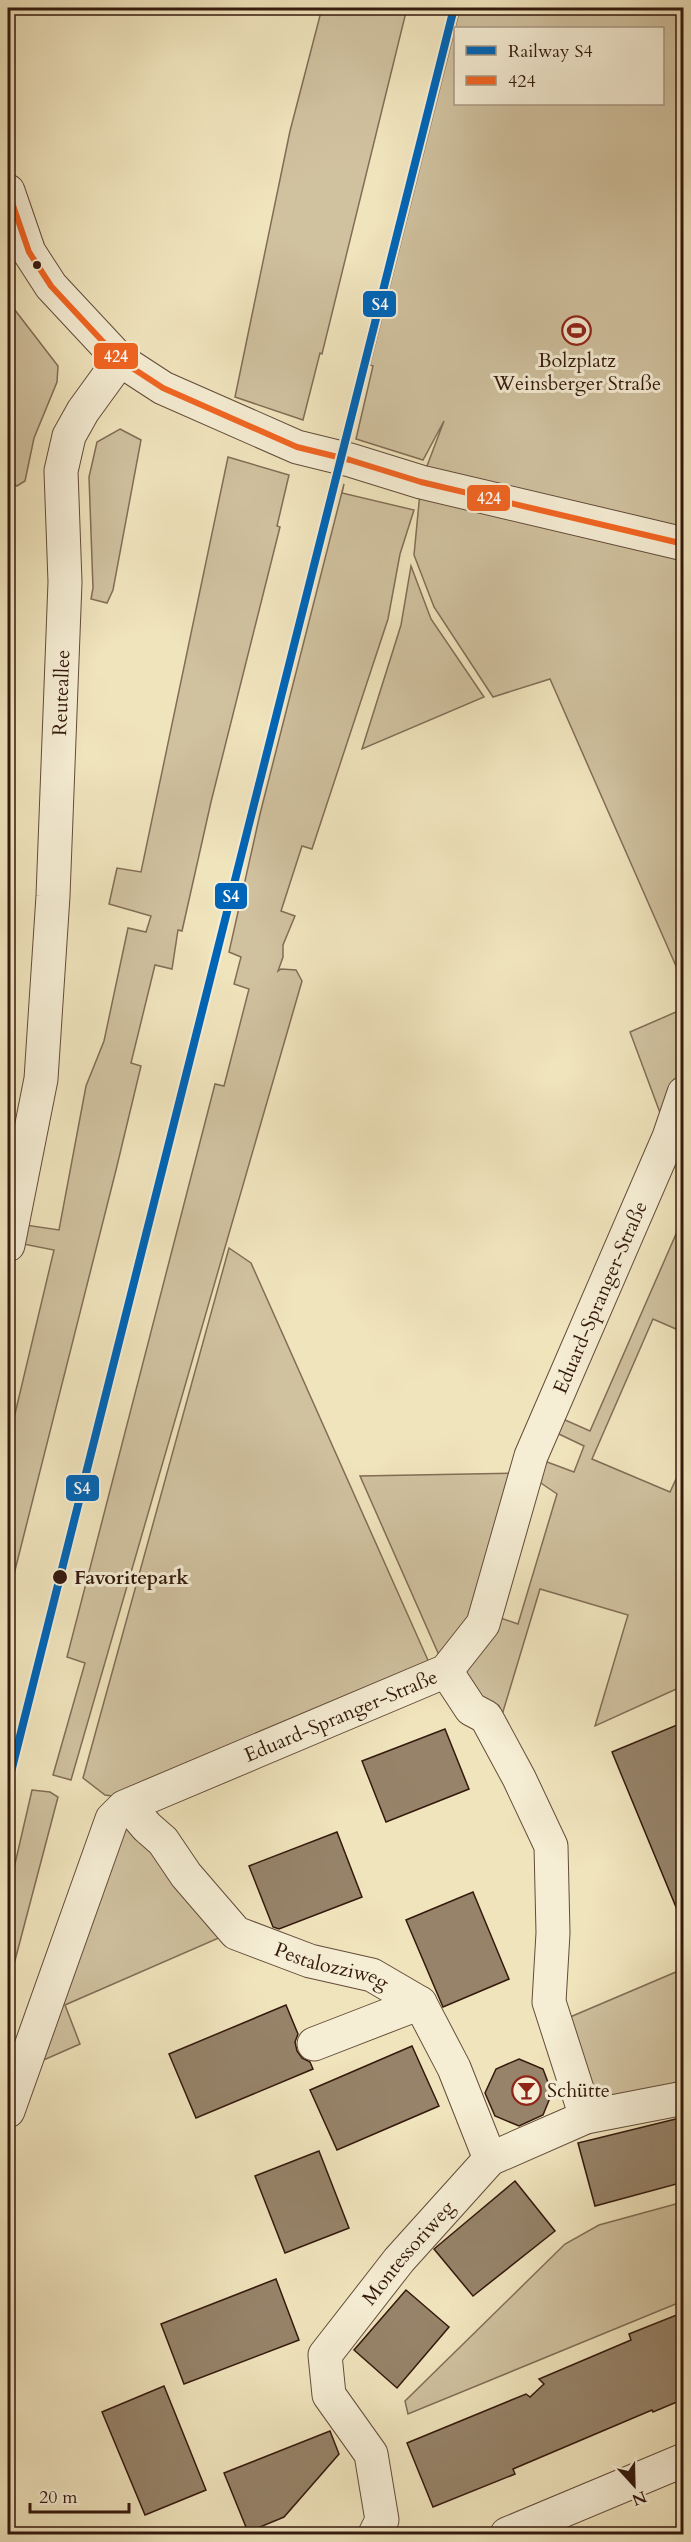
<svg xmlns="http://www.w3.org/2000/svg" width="691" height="2542" font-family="Cardo,serif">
	<rect width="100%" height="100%" fill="#f0e4bd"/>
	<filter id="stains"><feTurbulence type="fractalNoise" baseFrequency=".00333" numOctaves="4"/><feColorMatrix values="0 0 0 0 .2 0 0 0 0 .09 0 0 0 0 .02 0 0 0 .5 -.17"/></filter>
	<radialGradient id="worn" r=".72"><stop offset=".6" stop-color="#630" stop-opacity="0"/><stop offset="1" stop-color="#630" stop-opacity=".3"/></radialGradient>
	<g fill="#d0c19f" stroke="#826d56" stroke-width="1.5" fill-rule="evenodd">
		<path d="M322,8h85l-85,346 -2,-1 -17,67 -68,-23 55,-266z"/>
		<path d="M460,8h223v974l-133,-303 -57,18 -59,-90 -20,-52 7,-73 23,-61 -21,39 -67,-21 17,-73 -3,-1zM456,28h206v76h-206z"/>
		<path d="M8,301l50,65 -1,16 -23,56 -9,43 -8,5 -9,-7z"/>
		<path d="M120,429l21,11 -28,150 -6,13 -16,-4 2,-11 -4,-111 8,-35z"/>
		<path d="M228,457l61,18 -12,51 3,1 -69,275 -29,129 -4,-1 -6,39 -17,-4 -24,98 10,3 -25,104 -108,428v-155l46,-193 -46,-9 4,-18 47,7 27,-144 18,-45 24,-113 18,4 5,-16 -42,-12 8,-36 24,4z"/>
		<path d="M344,484l-2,9 72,17 -14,44 -12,65 -76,230 -10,-3 -21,65 14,5 -12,29v12l-5,14 3,-2 15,1 6,11 -231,799 -18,-5 32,-112 -18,-6 148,-573 9,2 25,-97 -15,-5 7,-27 -12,-5 31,-138z"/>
		<path d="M411,566l20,53 53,78 -122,52 39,-124z"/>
		<path d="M8,667l5,256 -5,29z"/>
		<path d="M683,998v160l-19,-9 5,-12 -39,-105 46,-20z"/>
		<path d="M683,1218v114l-30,-13 -61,140 78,33 13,-28v222l-88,40 33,-111 -88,-26 -38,126 -56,-44 -86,-195 165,-3 6,-17 43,16 10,-26 -40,-19 12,-11 34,15zM526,1473l31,21 -39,130 -32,-11z"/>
		<path d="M229,1248l22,15 180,404 -312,130 -14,-2 -22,-17z"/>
		<path d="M32,1790l18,2 8,5 -50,190v-93z"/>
		<path d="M128,1827l18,21 16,14 59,75 -156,68 15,39 -43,19 74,-222z"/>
		<path d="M683,1969v129l-97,19 -30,-94z"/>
		<path d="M683,2202v99l-275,113 -3,-13 160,-157 34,-19z"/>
	</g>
	<g fill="#968369" stroke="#34190d" stroke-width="1.5">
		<path d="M684,1722v202h-1l-71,-172z"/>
		<path d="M445,1729l24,60 -83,33 -24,-61z"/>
		<path d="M337,1832l25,65 -83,32 -6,-2 -24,-61z"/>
		<path d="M473,1892l36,87 -66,28 -37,-87z"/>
		<path d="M286,2005l12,29 -3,8 2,9 5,7 8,4 3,7 -117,49 -27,-64z"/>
		<path d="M412,2046l27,60 -102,44 -27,-60z"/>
		<path d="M519,2059l24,10 9,24 -9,22 -24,11 -24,-10 -10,-23 11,-24z"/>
		<path d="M684,2117v65l-89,24 -17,-63z"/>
		<path d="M319,2151l30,77 -64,25 -30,-77z"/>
		<path d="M515,2181l40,50 -82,65 -39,-47z"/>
		<path d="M276,2279l23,61 -115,44 -23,-60z"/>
		<path d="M406,2290l43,37 -52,61 -43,-38z"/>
		<path d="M684,2312v87l-31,13 -1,-2 -139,59 2,5 -82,33 -26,-64 119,-49 4,3 14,-13 -5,-5 92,-39 -2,-6z"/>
		<path d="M164,2386l42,104 -61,25 -43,-103z"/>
		<path d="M330,2431l9,23 -55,63 -36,15 -24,-59z"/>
	</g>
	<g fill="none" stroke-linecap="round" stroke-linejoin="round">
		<defs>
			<g id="street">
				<path d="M8,191l21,61 22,34 69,74 43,28 134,59 53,13 71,22 263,62"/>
				<path id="s1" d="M8,1245l33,-166 12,-183 12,-314 -4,-111 8,-35 14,-25 37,-51"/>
				<path d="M446,1671l25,38 15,8 33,61 32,68 2,87 -4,69 37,115"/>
				<path id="s2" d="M129,1806l18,21 16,14 23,34 50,58 74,28 62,14 48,28 34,65 36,91"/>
				<path d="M314,2044l106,-41"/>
				<path id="s3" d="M8,2111l104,-292 12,-12 322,-136 37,-47 48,-168 138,-319 15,-44"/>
				<path id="s4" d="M375,2534l7,-14 -11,-66 -42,-59 -4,-40 74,-95 91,-101 96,-42 98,-19"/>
				<path d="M507,2534l177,-74"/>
			</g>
		</defs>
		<use href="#street" stroke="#634c39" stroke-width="35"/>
		<use href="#street" stroke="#f5edd4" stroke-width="33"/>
		<defs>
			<path id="bus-1" d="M8,191l21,61 22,34 69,74 43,28 134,59 53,13 71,22 263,62"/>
		</defs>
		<use href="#bus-1" stroke="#f5edd4" stroke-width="10"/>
		<use href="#bus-1" stroke="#f26522" stroke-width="6"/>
		<defs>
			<path id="rail-1" d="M8,1784l446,-1776"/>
		</defs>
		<use href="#rail-1" stroke="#f5edd4" stroke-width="12"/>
		<use href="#rail-1" stroke="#0065b7" stroke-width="8"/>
	</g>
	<defs>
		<symbol id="stadium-ring" viewBox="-11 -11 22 22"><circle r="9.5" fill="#f5edd4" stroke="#8f2418" stroke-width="1.5"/><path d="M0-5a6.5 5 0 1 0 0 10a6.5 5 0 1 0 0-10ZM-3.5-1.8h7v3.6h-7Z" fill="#8f2418"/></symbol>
		<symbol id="bar-ring" viewBox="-11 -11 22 22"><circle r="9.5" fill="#f5edd4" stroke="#8f2418" stroke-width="1.5"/><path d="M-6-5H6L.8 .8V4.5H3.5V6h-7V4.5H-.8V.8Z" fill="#8f2418"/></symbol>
	</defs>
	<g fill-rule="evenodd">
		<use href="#stadium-ring" x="560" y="314" width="33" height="33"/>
		<use href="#bar-ring" x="510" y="2074" width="33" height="33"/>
	</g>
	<g fill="#34190d" stroke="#f5edd4" stroke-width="2">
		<circle cx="37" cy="265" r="5"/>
		<circle cx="60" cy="1577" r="8"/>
	</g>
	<g text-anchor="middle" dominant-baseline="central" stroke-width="6" stroke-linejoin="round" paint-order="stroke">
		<g font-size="20" fill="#34190d" stroke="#f5edd4">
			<text x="577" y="360">Bolzplatz<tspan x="577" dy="23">Weinsberger Straße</tspan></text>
			<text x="547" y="2090" text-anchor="start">Schütte</text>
		</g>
		<g font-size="20" fill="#34190d" stroke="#f5edd4">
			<text stroke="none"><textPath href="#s1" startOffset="556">Reuteallee</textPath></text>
			<text stroke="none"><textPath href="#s3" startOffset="1084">Eduard-Spranger-Straße</textPath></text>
			<text stroke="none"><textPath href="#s3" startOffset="562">Eduard-Spranger-Straße</textPath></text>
			<text stroke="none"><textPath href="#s2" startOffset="268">Pestalozziweg</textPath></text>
			<text stroke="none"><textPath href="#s4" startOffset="327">Montessoriweg</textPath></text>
		</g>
		<g font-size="20" font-weight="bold" fill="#34190d" stroke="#f5edd4" text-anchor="start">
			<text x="74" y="1577">Favoritepark</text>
		</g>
	</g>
	<g stroke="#f5edd4" stroke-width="2">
		<rect x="362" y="290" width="35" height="28" rx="6" fill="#0065b7"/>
		<rect x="93" y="342" width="46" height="28" rx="6" fill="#f26522"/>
		<rect x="466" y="484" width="45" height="28" rx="6" fill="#f26522"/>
		<rect x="214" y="882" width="34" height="28" rx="6" fill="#0065b7"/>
		<rect x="65" y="1474" width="35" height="28" rx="6" fill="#0065b7"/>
	</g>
	<g font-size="16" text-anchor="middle" font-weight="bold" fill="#fff">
		<text x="380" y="310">S4</text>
		<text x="116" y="362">424</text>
		<text x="489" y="504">424</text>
		<text x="231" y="902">S4</text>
		<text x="82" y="1494">S4</text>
	</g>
	<rect width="691" height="2542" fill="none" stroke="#f0e4bd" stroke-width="30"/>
	<rect x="9" y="9" width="673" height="2524" fill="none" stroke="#34190d" stroke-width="3"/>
	<rect x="15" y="15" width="661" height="2512" fill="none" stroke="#34190d" stroke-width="1.5"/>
	<rect x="454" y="27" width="210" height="78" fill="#f5edd4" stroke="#a89884" stroke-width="1.5"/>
	<rect x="466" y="46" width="30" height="9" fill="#0065b7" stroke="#a89884" stroke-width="1.5"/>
	<text x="508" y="57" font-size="18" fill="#34190d">Railway S4</text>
	<rect x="466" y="76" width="30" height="9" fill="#f26522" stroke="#a89884" stroke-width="1.5"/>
	<text x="508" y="87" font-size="18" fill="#34190d">424</text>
	<g transform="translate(634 2485) rotate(158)" stroke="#f5edd4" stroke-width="4.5" paint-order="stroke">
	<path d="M0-4.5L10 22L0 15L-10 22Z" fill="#34190d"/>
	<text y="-9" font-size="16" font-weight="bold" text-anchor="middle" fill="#34190d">N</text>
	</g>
	<path d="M30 2503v9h99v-9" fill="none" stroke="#34190d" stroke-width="3"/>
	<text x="39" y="2503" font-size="18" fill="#34190d" stroke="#f5edd4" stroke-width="4.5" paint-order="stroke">20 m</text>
	<rect width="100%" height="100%" filter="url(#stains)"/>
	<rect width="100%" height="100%" fill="url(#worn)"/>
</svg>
